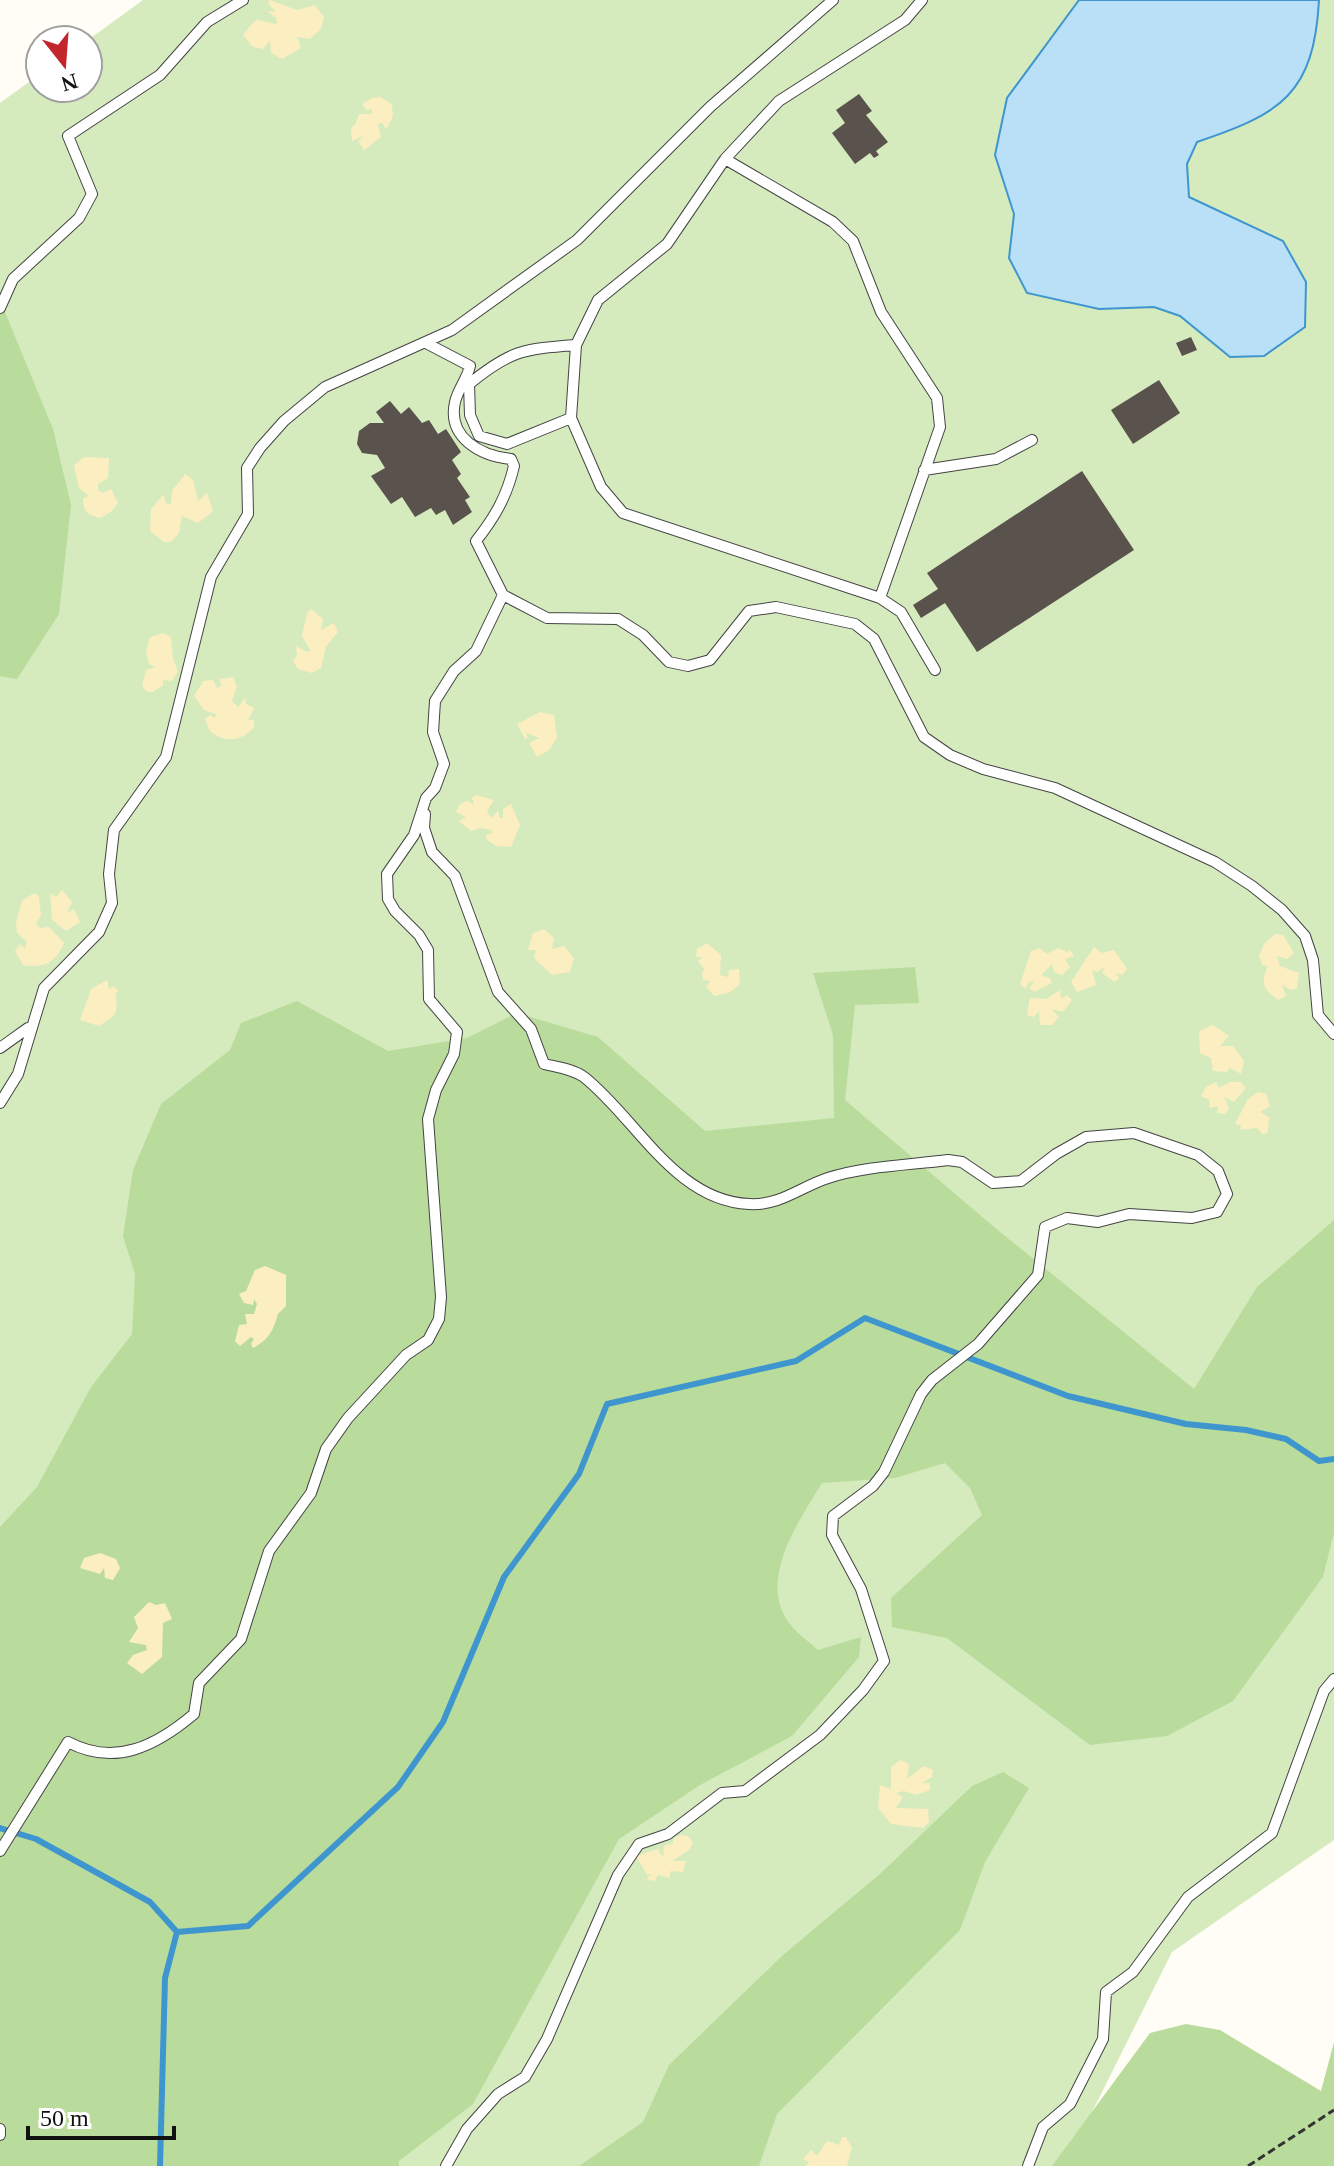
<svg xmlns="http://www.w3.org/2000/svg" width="1334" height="2166" font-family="'Times New Roman',serif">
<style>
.green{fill:#d5ebbd}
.forest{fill:#b9dc9c}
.sand{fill:#fbeec1}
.water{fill:#b9e0f7;stroke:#3f96cf;stroke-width:2}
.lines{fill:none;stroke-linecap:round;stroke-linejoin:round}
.stream{stroke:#3f96cf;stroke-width:6}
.building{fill:#5a524d}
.service-casing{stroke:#444;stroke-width:12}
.path{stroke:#333;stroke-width:3;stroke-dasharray:8 4;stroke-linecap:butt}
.service{stroke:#fff;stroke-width:10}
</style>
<rect width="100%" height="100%" fill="#fffdf5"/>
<path class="green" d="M143,0h1191v1840l-162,112 -107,214h-1065v-2063l40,-29v14h48v-48z"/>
<path class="forest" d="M0,300l53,129 18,76 -12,109 -42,65 -17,-3z
M915,967l4,36 -64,2 -10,95 149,127 200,162 63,-102 77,-67v313l-11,44 -90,124 -66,35 -77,9 -143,-107 -55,-11 -1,-29 91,-83 -12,-27 -25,-25 -50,15 -73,5c-22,37 -63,93 -35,137 7,11 21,21 31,30l43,-13 -2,20 -67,79 -92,49 -81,54 -146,265 -74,57v5h-399v-639l37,-40 54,-100 41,-53 3,-60 -12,-38 10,-66 28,-66 69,-54 11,-27 56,-22 91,50 79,-13 50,-25 81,24 107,94 129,-13 -1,-83 -20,-62z
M1003,1772l26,16 -44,74 -25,68 -183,184 -18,52h-180l64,-44 26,-57 114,-110 98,-82 91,-87z
M1186,2024l34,6 101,61 13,-49v124h-282l98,-133z"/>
<path class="sand" d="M270,0l27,10 18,-5 9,12 -3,12 -11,10 -13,-2 4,11 -19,11 -11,-6 -1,-12 -7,8 -10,-2 -10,-12c17,-21 9,-15 34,-11l-1,-6 -9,-7 9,1 -8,-9z
M381,97l11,8 1,11 -5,11 -3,1 -3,-6 -4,3 3,12 -17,13 -6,-9 7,-6 -13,6 -1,-14 4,-2 4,-11h13v-5l-6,1 -4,-6 10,-6z
M84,457l25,1 -1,20 -10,6v6l5,3 8,-4 7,14 -7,9 -11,6c-13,-3 -17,-6 -17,-20l6,-2 -10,-8 -5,-23z
M185,474l8,6 5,21 9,-8 6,18 -15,12 -16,-7 -3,17 -8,9h-7l-14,-11 1,-22 12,-14 4,10 4,-2 1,-12z
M311,609l12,10 -2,11 13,-7 4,9 -12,15 -5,21 -9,5 -14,-4 -5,-8 4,-5 -1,-10 11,6 3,-2 -8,-14 5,-23z
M163,633l8,4 2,21 5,14 -6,9 -9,-1v5l-10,7h-6l-5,-6 4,-16 9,-3 -6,-3 -3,-13 4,-14z
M233,677l4,10 -5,14 6,6 7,-9 1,6 8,4 -6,12h6v7c-12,15 -30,16 -44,4l-5,-12 5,-4 5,3 1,-4 -12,-4 -10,-14 9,-15 10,-1 4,8 4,-2 -1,-7z
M540,712l14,3 3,23 -8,12 -12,7 -8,-14 10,-5 -14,-6 3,5 -3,2 -8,-15z
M476,795l18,5 -7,11 4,7 7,-7 2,7h3v-9l8,-5 9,21 -9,22 -15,-1 -9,-6 -1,-6h5l1,-4 -12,-2 -9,3 -12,-10 7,-4 -10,-5 4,-8 7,-3 6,3v5l1,-7 -3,-4z
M62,890l10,12 -5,11 7,-4 6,13 -14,9 -14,-11 -2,-27 6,4z
M34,893l5,3 2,20 -5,7 4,5 9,-1 15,16c-7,19 -21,26 -41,22l-8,-14 5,-7 5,4 2,-6 -10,-9 -1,-11 6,-21z
M544,929l10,9 -2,11 12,-3 10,12 -4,14 -18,3 -18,-17 2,-8h-8l5,-17z
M1275,934l8,1 11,18 -7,6 -10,-3 3,10 19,7 -2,15 -6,2 -9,-5 4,11 -8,4c-15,-11 -18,-18 -10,-34l-6,-1 -3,-9 5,-12z
M707,943l14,12 -1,20 8,2 1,-7 10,-1 1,15 -10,8 -15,4 -9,-9 4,-6 -7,-1 -1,-8 3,-2 -7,-9 4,-3 -6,-2 1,-7z
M1094,947l8,6 12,-3 13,19 -5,6 -6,-2 3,5 -4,4 -13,-9 3,-6 -8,5 -5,-2 4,15 -19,7 -6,-10z
M1040,948l7,6 11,-6 10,4 2,-3 4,7 -9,3 5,8 -8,8 -8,-3 -2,-8 -11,11 9,3 2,5 -18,9 -5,-4 6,-7 -6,1 -4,7 -5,-5 11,-33z
M107,980l2,9 5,-3c8,10 2,0 2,11 1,18 2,17 -17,29l-19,-6 11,-31z
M1060,990l1,9 6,-4 5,5 -9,12 -12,-3 8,8 -7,8h-12l-1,-14 -5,6 -7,-2 3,-17 16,1z
M1213,1025l16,11 -9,10h13l11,15 -3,13 -11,-6 -3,4 -14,-1 -2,-13 -11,-5 -1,-22z
M1216,1082l3,6 11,-6h11l5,6 -12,14 -10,-5 5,11 -4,6 -8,-1 1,-7 -8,2 -1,-8 -8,-4 5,-9z
M1258,1092l8,2 4,12 -10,6 9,5 -1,15 -5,3 -6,-7 -17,2 1,-5 -6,-1 13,-25z
M265,1266l21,9v31l-8,8c-4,15 -9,26 -25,34l-2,-4 3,-5 -3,-2 -11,9 -5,-5 4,-16 8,-1 -2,-10h9l3,-10 -3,-5 -1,6 -9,-2 -5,-9 7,-3 9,-21z
M100,1553l16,6 4,9 -7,12 -8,-2 -1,-10 -4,6 -20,-6 4,-10z
M149,1602l7,3 9,-2 7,16 -9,4 -1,34 -20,17 -15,-11 6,-8 14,-5 -1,-5 -17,-3 9,-14 -4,-11z
M900,1760l9,4 -2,15 17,-13 9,4 -1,7 -10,6h8v7l-14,5 -12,-4 -8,2 7,4 -7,11 32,1 1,13 -6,6 -32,-4 -13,-16 2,-23 11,4v-22z
M681,1835l7,1 5,7 -4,7 -17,11h14l-3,11 -12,-1 -2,7 -11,-3 -3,6 -6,-1 -2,-2 5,-4 -5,1 -11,-19 22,-7 5,9 1,-12 9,-3 1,-5z
M842,2137h4l6,11 -5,18h-41l3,-4 -6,-3 8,-9 6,6 10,-15 12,4z"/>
<path class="water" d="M1079,0h240c-5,94 -38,114 -122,142l-10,22 2,33 94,44 23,41 -1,45 -41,29 -34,1 -50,-41 -26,-9 -55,2 -72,-16 -18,-35 5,-44 -19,-59 12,-57z"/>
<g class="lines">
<path class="stream" d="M0,1828l36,11 114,63 27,30
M177,1932l71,-6 150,-139 45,-65 61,-145 75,-103 28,-70 189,-43 69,-43 203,78 118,28 60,6 40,9 33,22 15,-2
M160,2166l5,-188 12,-46"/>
</g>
<path class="building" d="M859,94l13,17 -6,4 22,27 -12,9 3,4 -5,3 -4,-5 -15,11 -23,-31 13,-10 -9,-13z
M1191,337l6,13 -15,6 -6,-13z
M1159,380l21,33 -47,31 -22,-34z
M390,401l11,13 8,-7 13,16 7,-3 9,14 8,-5 15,23 -9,8 9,14 -4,4 13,19 -5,3 7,12 -19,13 -8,-15 -9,5 -5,-7 -16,9 -13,-20 -11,7 -20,-28 14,-8 -8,-13 -15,-2 -5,-9 2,-13 11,-8h14l-8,-11z
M1082,471l52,79 -157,102 -32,-49 -24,15 -8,-13 25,-16 -11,-16z"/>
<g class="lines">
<defs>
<path id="service" d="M725,159l54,-58 126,-81 17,-20
M0,308l13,-29 66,-61 13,-24 -24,-58 92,-61 47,-53 36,-22
M426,343l44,23c-3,13 -12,23 -15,36 -8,36 26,54 56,57l3,7c-7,30 -19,51 -38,75l27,54
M571,418l-64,26 -28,-8 -9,-21 -1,-31c42,-34 54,-35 107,-39
M924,470l72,-11 36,-19
M880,598l60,-171 -3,-29 -56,-86 -28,-71 -20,-19 -108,-63 -58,85 -69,56 -22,45 -5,73 30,69 22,26 257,85 21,14 34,58
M425,814l-1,14 8,24 23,24 43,116 33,37 13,35c13,3 29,5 40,13 52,41 91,124 165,127 31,2 51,-17 79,-26 37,-12 82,-13 120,-18l14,2 31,21 28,-2 35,-27 30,-17 48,-4 64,22 20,16 9,23 -10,18 -25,6 -63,-4 -31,8 -31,-4 -22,9 -7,48 -60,69 -46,36 -11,14 -37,78 -11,14 -40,30 -1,19 29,54 23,72 -21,29 -43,45 -75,56 -23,2 -54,41 -29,10 -21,31 -71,164 -22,38 -27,17 -31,35 -21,37
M0,1048l28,-20
M0,1103l18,-29 26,-86 55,-56 13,-29 -3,-29 5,-44 52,-73 45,-180 37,-63 -1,-46 13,-20 24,-27 41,-34 127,-57 125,-90 133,-133 123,-107
M0,1851l68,-109c47,25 88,4 126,-28l5,-31 42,-44 28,-88 42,-58 15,-44 22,-31 58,-63 22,-15 11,-21 2,-22 -13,-178 8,-29 18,-36 3,-22 -28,-33 -1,-49 -9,-15 -24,-24 -7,-12 -1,-25 27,-39 12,-37 9,-10 9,-24 -11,-32 2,-31 19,-30 22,-20 27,-56 44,23 71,1 25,16 26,27 19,4 22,-6 39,-49 27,-4 79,17 19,15 50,98 26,18 33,14 72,19 160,74 37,24 30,24 23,26 8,24 5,55 16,19
M0,2129v6
M1028,2166l15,-39 27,-23 33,-65 3,-47 27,-20 55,-75 84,-64 52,-142 10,-12"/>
</defs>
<use href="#service" class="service-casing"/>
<path class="path" d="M1248,2166l86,-56"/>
<use href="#service" class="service"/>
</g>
<g transform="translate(64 64) rotate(163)"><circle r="38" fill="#ffffff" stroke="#a0a0a0" stroke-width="2"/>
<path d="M0-6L14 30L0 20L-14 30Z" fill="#c4262e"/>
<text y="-12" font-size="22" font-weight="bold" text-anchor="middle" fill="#111111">N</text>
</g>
<path d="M28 2126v12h146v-12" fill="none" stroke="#111111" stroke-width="4"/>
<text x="40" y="2126" font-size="24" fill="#111111" stroke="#ffffff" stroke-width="6" paint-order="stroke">50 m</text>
</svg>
